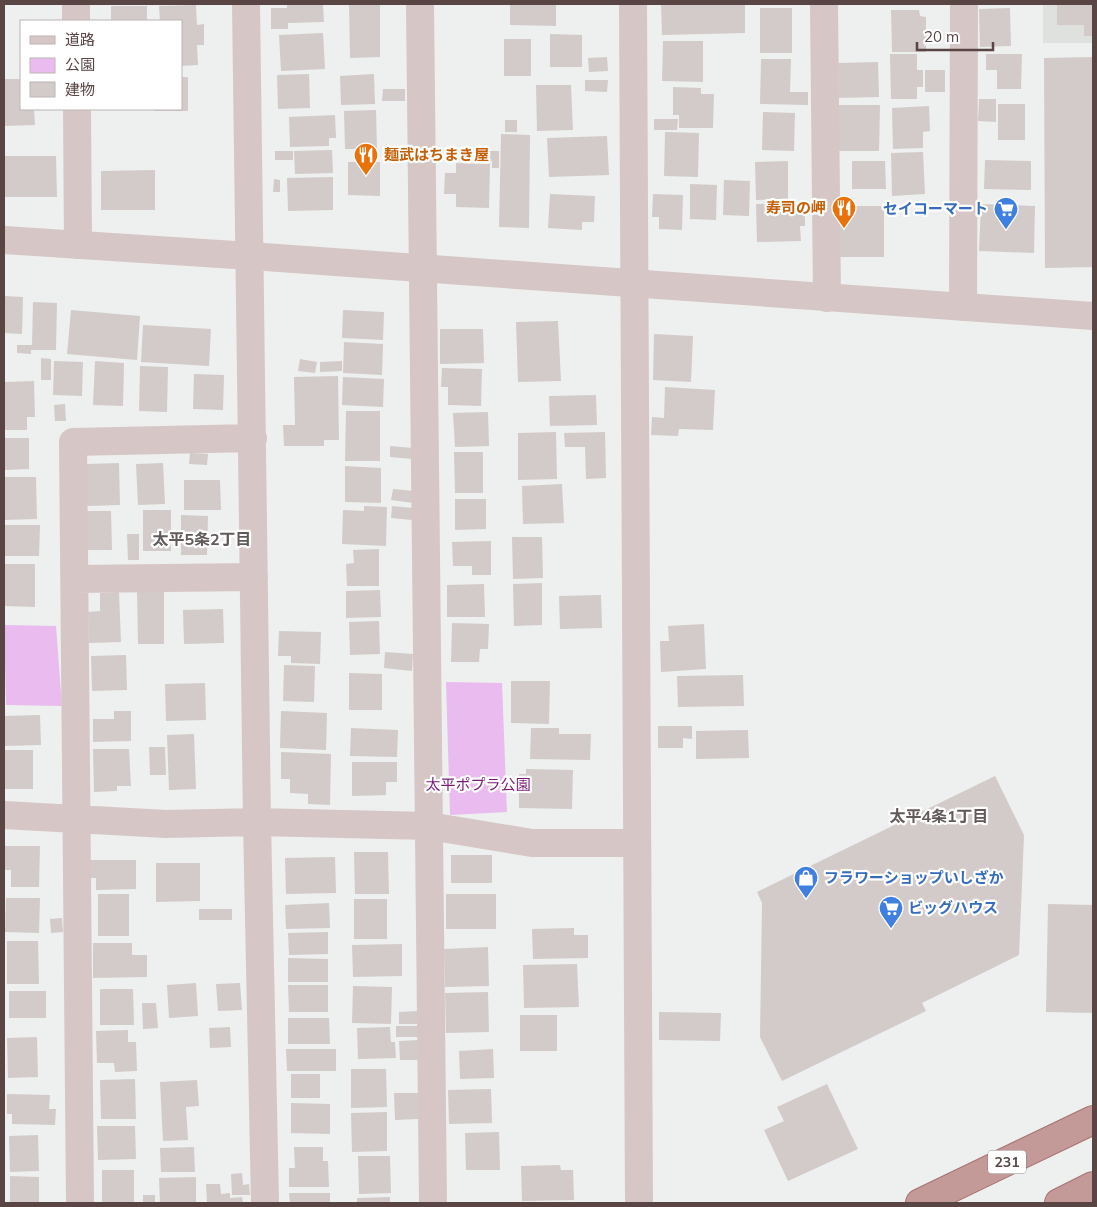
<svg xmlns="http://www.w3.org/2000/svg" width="1097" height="1207" font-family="Mulish,'Noto Sans JP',sans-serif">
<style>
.education{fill:#dfe1df}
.green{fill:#e9bbee}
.building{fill:#d2cbca}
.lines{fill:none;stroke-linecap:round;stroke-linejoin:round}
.trunk-casing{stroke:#a77370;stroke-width:30}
.minor{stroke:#d7c6c6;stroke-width:28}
.tertiary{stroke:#d7c6c6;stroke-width:28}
.trunk{stroke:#c49a98;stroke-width:28}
.labels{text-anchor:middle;stroke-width:4.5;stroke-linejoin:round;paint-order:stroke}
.shield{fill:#fff;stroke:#8c7d7d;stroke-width:1}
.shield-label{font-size:14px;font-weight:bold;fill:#5a4545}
.food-label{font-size:15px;font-weight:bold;fill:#c56008;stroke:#fff;text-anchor:start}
.shop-label{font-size:15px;font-weight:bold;fill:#366cbe;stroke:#fff;text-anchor:start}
.park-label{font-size:15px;fill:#7a1877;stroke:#fff}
.neighbourhood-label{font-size:16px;font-weight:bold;fill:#625a5a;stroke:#fff}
</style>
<rect width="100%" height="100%" fill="#edf0ee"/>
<path class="education" d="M1043,4h50v39h-50z"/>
<path class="green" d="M4,625l52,1 6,80 -56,-1z
M446,682l56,1 5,129 -57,3z"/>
<path class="building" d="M287,4h36l1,18 -36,1v6h-17v-21h16z
M349,4h31v53l-30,1z
M510,4h46v22l-46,-1z
M661,4h84v29l-83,2z
M1057,4h36v32h-9v-11h-27z
M196,5l1,20 7,-1v21h-7l1,20 -17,1v-45h-21l-1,-15z
M111,6h36v15h-36z
M760,8h32v45h-32z
M1010,8l1,38 -31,1 -1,-38z
M891,10h28l1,6 6,1v35h-34z
M323,33l2,36 -44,2 -2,-36z
M550,34l32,1v32h-32z
M504,39h27v37h-27z
M663,41h40v41l-41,-1z
M890,54h27v16h6v17h-6v12h-26z
M986,54h36l-1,35h-24v-19h-11z
M607,57l1,14 -19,1 -1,-14z
M1093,57v210l-48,1 -1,-210z
M761,59h30l-1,33h18v13l-48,-1z
M878,62l1,35 -40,1 -1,-35z
M925,70h20v22h-20z
M309,74l1,34 -32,1 -1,-34z
M374,74l1,30 -34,1 -1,-29z
M181,77h7v34h-34v-2h27z
M4,79h17v30h13l1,16 -31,1z
M585,80h23l-1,12 -22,-1z
M536,85h35l2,45 -36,1z
M673,87l28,1v6h13l-1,34h-34v-13h-6z
M383,89h22v12h-23z
M979,99h17v23l-18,-1z
M998,104h27v36h-27z
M838,105h42l-1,46h-41z
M929,106l1,25 -7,1v16l-30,1 -1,-41z
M376,110l1,39h-32l-1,-38z
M763,112l32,1 -1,38 -32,-1z
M335,115l1,23h-7v8l-39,1 -1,-30z
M654,119h24l-1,11h-23z
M505,120h12v12h-12z
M665,132l34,1 -1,44 -34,-1z
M501,134l29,1 -1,93 -30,-1z
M607,136l2,39 -60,2 -2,-39z
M332,150l1,23 -38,1 -1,-23z
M275,151h18v9h-18z
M477,151h22v17h-7v-7h-15z
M923,152l2,42 -33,2 -1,-43z
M4,156h52l1,41h-53z
M985,160l46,1v29l-47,-1z
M788,161v38l-32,1 -1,-38z
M852,161h33l1,28h-34z
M348,162h32v34l-32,-1z
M456,163l34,1 -1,44 -33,-1v-13h-12l1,-21h11z
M155,170v40h-54v-39z
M333,177v33l-45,1 -1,-33z
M274,179l6,1v12h-7z
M724,180l26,1 -1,35 -26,-1z
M690,184l27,1 -1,35 -26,-1z
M550,194l45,2 -1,26h-12v8l-34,-2z
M653,194l30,1 -1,35 -23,-1v-12h-7z
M805,203v23h-5l1,15 -44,1 -1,-38z
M981,204l54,2 -1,47 -55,-2z
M835,206h49v51h-48z
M4,296l19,1 -1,37 -18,-1z
M33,302l24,1 -1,47h-25v4l-14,-1v-8h15z
M71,310l69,6 -3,44 -70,-6z
M343,310l41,2 -1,28 -41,-2z
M558,321l3,60 -43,1 -2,-60z
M143,325l68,4 -2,37 -68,-4z
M440,329h43l1,34 -44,1z
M654,334l39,2 -2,46 -38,-2z
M344,342l39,2 -1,31 -39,-2z
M41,358l10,1v21h-10z
M300,359l17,3 -2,11 -17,-2z
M54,361l29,1 -1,34 -29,-1z
M95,361l29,2 -1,43 -30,-1z
M342,361v10l-22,1v-10z
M140,366l28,1 -1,45 -28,-1z
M442,368l40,1 -1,37 -33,-1v-18h-7z
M194,374l30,1 -1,35 -30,-1z
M338,376l1,64h-15v6h-40l-1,-21h12l-1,-48z
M343,377l41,2 -1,28 -41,-2z
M34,381l1,36h-8v13h-23v-48z
M665,387l50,3 -2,40 -34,-1 -1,7 -27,-1 1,-18 12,1z
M596,395l1,30 -47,1 -1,-30z
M65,404l1,17h-11l-1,-16z
M346,411h34v50h-35z
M488,412l1,34 -34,1 -2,-34z
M556,432l1,47 -39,1v-47z
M605,432l1,46 -20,1 -1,-32h-20l-1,-14z
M4,438h25v31l-25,1z
M390,446l23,2 -1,11 -22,-2z
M454,452h29v41h-28z
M190,453l18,1 -1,11 -18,-1z
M119,463l1,42 -33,1 -1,-42z
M163,463l2,41 -27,1 -2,-41z
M345,466l36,2v35l-36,-1z
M4,477h32l1,42 -33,1z
M184,480h36l1,30h-37z
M562,484l2,39 -41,1 -1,-38z
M393,489l21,2 -1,12 -22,-3z
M455,499h31v30l-31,1z
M364,506l23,1 -1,39 -44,-2 1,-34 21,1z
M392,506l21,2 -1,12 -21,-2z
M143,510h28v41h-28z
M86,511h25l1,39h-26z
M181,515l27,1 -1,39h-26z
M4,525h36l-1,31h-35z
M127,534h12v26h-11z
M512,537h30l1,41 -30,1z
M491,541v34h-19v-9h-19l-1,-24z
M379,549v37h-32l-1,-22 8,-1 -1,-13z
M4,564h31v43l-31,-1z
M542,583v42l-28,1 -1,-42z
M484,584l1,33h-38v-32z
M137,589h27v55h-26z
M380,590l1,27 -35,1v-27z
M119,592l2,50 -32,1 -1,-31 12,-1v-18z
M601,595l1,33 -42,1 -1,-33z
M223,609l1,34 -40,1 -1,-34z
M379,621l1,33 -30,1 -1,-33z
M452,623l37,1 -1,25h-8l-1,13h-28z
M704,624l2,45 -45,3 -1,-31h9l-1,-15z
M279,631l42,1 -1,32 -29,-1v-7h-13z
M385,652l28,2 -1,17 -28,-3z
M126,655l1,35 -35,1 -1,-35z
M284,665l31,1 -1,36 -31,-1z
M349,673l33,1v36h-33z
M743,675l1,31 -66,1 -1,-31z
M511,681h39l-1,43 -38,-1z
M205,683l1,37 -40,1 -1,-37z
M114,711h17v30l-38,1v-23h21z
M281,711l46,2 -1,37 -46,-2z
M40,715l1,30 -37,1v-30z
M658,726h34v13l-9,-1v10h-25z
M351,728l47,2 -1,27 -47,-1z
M531,728h28v6h32l-1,26 -60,-1z
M748,730l1,28 -53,1v-28z
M194,734l2,55 -27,1 -2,-55z
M149,747h16l1,28h-16z
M93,749h36l2,37h-14v5l-23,1z
M4,750h29v39h-29z
M281,752l50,2 -1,51 -22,-1v-10l-18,-1v-14h-9z
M352,762h45v20h-11v13l-34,1z
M526,769l47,1 -1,39 -53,-1v-34h7z
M995,776l29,59 -5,120 -97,48 4,8 -144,70 -22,-44 2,-134 -5,-11z
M5,846h35l-1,41h-28v-17h-7z
M354,852h34l1,42h-34z
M451,855h41v28h-41z
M335,857l1,36 -50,1 -1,-36z
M90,860h46v29l-40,1v-12h-6z
M156,863h44v38l-44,1z
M98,894h31v42h-31z
M446,894h50v35h-50z
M6,898h34l-1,35 -34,-1z
M354,899h33v40h-33z
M329,903l1,25 -44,1 -1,-24z
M1048,904l45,1v108l-47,-1z
M199,909h33v11h-33z
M62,918l1,14 -12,1 -1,-14z
M574,928v7h14v23l-55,1 -1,-30z
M328,932v22l-39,1 -1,-22z
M7,941h31l1,43h-32z
M93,943h39v12h15v22l-54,1z
M402,944v32l-49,1 -1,-32z
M488,947l1,39 -44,1 -1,-38z
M288,958l40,1v23h-40z
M577,964l2,43 -55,1 -1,-43z
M196,983l2,33 -29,2 -2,-33z
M240,983l2,27 -24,1 -2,-27z
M288,985h40v27h-39z
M353,986l39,1 -1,37 -39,-1z
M100,989h33l1,36h-34z
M9,991h37v27h-37z
M488,992l1,40 -43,1 -1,-40z
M142,1003h14l2,25 -15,1z
M418,1011l1,13h-20v-12z
M659,1012l62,1 -1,28 -61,-1z
M520,1015h37v36h-37z
M288,1018h41l1,26h-42z
M396,1026h25v11h-25z
M230,1027l1,20 -21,1 -1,-20z
M390,1027l1,15h4l1,16 -38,1 -1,-31z
M128,1030v12h8l1,29 -22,1 -1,-9h-17l-1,-32z
M37,1037l1,40 -30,1 -1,-40z
M419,1040l1,20h-20l-1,-19z
M286,1049h50v22h-49z
M493,1049l1,29 -34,1 -1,-28z
M351,1069h35l1,38 -36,1z
M291,1074h29v24h-29z
M135,1079l1,40h-35l-1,-39z
M197,1080l2,26 -13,1 2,33 -25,1 -3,-59z
M827,1084l31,65 -70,32 -24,-51 20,-9 -7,-14z
M491,1089l1,34 -43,1 -1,-34z
M394,1093h24v26l-23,1z
M7,1094l43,1 -1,14h7l-1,16 -43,-1v-10h-5z
M291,1103l39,1v30l-39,-1z
M387,1112v39l-35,1 -1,-39z
M97,1126h38l1,33 -38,1z
M499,1132l1,38h-34l-1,-37z
M38,1135l1,36 -29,1 -1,-36z
M194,1147l1,25h-34l-1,-24z
M294,1147h29v14h5l1,26h-40v-19h6z
M358,1156h32l1,37 -32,1z
M560,1165l1,5h12l1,30 -52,1 -1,-35z
M102,1170h32v33h-32z
M242,1173l1,12 6,-1 1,11h-18l-1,-21z
M10,1176l29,1v26h-29z
M196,1177v26h-36l-1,-25z
M206,1184h14l1,10 9,-1v5l12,-1 1,6h-36z
M289,1193h41v10h-40z
M143,1195h12v8h-12z
M390,1197v6h-33v-5z"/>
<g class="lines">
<defs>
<path id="trunk" d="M920,1203l173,-83
M1059,1203l34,-17"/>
</defs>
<use href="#trunk" class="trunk-casing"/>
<path class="minor" d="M76,4v17
M246,4l11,818 8,381
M420,4l13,1199
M633,4l6,1199
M824,4l3,294
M77,109l1,136
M963,307l1,-303
M75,579l179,-2
M4,815l162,9 91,-2 172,4 103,17h105
M80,1203l-7,-761 180,-4"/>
<path class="tertiary" d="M4,240l246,16 843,60"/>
<use href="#trunk" class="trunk"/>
</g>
<defs>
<symbol id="restaurant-pin" viewBox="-11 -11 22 30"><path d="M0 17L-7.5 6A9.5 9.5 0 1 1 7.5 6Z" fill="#e8710a" stroke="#fff"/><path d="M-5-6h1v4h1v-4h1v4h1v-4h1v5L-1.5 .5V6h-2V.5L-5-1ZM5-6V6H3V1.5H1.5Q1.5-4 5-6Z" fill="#fff"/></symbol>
<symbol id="supermarket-pin" viewBox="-11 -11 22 30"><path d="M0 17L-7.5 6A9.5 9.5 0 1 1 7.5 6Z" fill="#3f7fe0" stroke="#fff"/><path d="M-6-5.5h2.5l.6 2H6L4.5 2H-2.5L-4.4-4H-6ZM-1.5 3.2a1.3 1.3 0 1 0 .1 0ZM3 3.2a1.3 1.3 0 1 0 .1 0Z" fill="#fff"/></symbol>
<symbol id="shop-pin" viewBox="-11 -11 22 30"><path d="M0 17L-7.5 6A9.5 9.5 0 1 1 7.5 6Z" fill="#3f7fe0" stroke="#fff"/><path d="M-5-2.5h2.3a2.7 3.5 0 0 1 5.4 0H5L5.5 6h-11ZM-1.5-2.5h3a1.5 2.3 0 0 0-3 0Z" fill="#fff"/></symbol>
</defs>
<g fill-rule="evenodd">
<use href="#restaurant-pin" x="352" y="141" width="28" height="38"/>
<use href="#restaurant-pin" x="830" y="194" width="28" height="38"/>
<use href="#supermarket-pin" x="992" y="195" width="28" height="38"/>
<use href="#shop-pin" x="792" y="864" width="28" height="38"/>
<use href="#supermarket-pin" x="877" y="894" width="28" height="38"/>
</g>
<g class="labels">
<rect class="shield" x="988" y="1150.5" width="38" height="23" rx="4"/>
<g class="shield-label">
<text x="1007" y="1167">231</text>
</g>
<g class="food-label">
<text x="384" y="160">麺武はちまき屋</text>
<text x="826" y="213" text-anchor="end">寿司の岬</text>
</g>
<g class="shop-label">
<text x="988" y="214" text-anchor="end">セイコーマート</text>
<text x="824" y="883">フラワーショップいしざか</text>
<text x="908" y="913">ビッグハウス</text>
</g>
<g class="park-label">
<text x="478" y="790">太平ポプラ公園</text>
</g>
<g class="neighbourhood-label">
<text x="202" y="545">太平5条2丁目</text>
<text x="939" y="822">太平4条1丁目</text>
</g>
</g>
<rect width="1097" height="1207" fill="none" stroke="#5a4545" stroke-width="10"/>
<rect x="20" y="20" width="162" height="90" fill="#ffffff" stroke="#bdb5b5"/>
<rect x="30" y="36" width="25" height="8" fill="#d7c6c6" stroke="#bdb5b5"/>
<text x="65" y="45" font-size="15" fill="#5a4545">道路</text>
<rect x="30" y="58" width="25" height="15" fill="#e9bbee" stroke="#bdb5b5"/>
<text x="65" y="70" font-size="15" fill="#5a4545">公園</text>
<rect x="30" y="82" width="25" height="15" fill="#d2cbca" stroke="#bdb5b5"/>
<text x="65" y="95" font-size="15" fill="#5a4545">建物</text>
<path d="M917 42v8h76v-8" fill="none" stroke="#5a4545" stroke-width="2.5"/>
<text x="924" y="42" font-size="15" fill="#5a4545" stroke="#ffffff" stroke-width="4" paint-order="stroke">20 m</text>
</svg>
